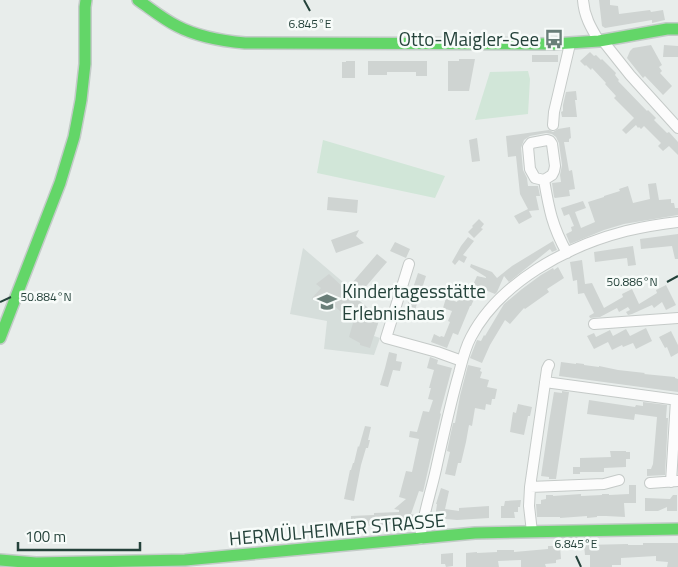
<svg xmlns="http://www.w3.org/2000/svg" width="678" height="567" font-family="'Titillium Web',sans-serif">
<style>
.built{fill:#d6dedb}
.green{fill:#d1e6d8}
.building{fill:#cfd4d2}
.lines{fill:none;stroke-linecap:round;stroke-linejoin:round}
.street-casing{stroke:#c5cac8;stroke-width:12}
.fast-casing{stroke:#c3cbc8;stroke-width:14}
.street{stroke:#fcfcfc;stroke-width:10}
.fast{stroke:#63d668;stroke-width:11}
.ticks{fill:none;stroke:#24423a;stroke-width:2}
.labels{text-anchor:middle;stroke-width:5;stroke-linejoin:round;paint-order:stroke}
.poi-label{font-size:19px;fill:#24423a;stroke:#f7fbf9;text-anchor:end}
.street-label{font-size:19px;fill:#24423a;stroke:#f7fbf9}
.ticks-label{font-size:12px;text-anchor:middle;fill:#24423a;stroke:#f7fbf9;stroke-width:5;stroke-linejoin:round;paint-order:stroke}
</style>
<rect width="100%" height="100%" fill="#e8edeb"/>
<path class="built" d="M303,248l54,46 -2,3 13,11 -2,4 15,2 -7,22 6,2 -6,17 -50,-6 3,-28 -37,-7z"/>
<path class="green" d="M528,71l2,8 -2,35 -53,6 15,-48z
M323,140l122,36 -10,22 -118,-25z"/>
<path class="building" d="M599,0h11v5l8,1 1,8 31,-4 1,2 12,-2 2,10 -13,3v-3l-47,8 -3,-2z
M651,45l11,20 -3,2 3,4 -2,2 12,13 -9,9 -18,-19 -2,2 -16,-20 3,-7 3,-3z
M664,45l14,1v11h-15z
M590,52l4,4 2,-1 5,5 1,-1 14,14 -1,2 4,5 -1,1 29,30 1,-1 8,8 -2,2 13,13 2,-1 9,10v13l-9,-9 -6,5 -5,-5 3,-3 -17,-17 -3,3 -2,-2 -1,1 -2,-3 -10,9 -4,-4 12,-12 -20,-20 2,-2 -11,-12 1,-1 -14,-15 -1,2 -5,-5 -1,1 -5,-5z
M532,55h26v7h-26z
M459,59h16l-6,32h-21v-30h11z
M346,61h9v17h-13v-16h4z
M368,61h59v15h-11v-4h-29v3h-19z
M576,91l1,9h-2l2,17h-15l-1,-5 2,-1v-6l3,-13z
M570,127l1,11 -2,1v3h-5l5,29 3,-1 3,19 -6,1 1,6 -15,2 -1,-1 -2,-14 9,-1 -1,-7 2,-10 -3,-22 -3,-6 -4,-3 -6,-1 -16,3 -6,4 -3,8 2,22 4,8 1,8h10l2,10h-4l3,14 -10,1 -9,-17 -4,-38 -8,1 -2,-21 43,-6 4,2 5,-3z
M477,138l3,23 -8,1 -3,-22z
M656,183l3,17 12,-1v4h3l1,5h3v7l-54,9 -20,6 -34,14 -4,-10 6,-3 -1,-4 3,-1 -5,-12 -5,2 -3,-8 22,-7 3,7 -11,4 6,16 14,-6 -7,-20 16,-5v-1l16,-5 -1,-2 9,-3 5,17 17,-4 -2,-15z
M328,197l30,3 -1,13 -30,-3z
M528,209l4,8 -13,7 -5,-8z
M479,219l5,5 -3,4 2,1 -9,9 -6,-6 5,-5 -1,-1z
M359,230l-3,6 8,7 -28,10 -5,-13z
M678,234v25h-3l-3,-13 -31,3 -1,-10z
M468,237l6,4 -11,14 4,2 -3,6 -5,-3 -4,5 -3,-3 9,-16z
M553,241l4,9 -5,2 -2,-3 -41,33 -5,-6 -7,16 -2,2 -22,-9 4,-9 9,2v-1l-16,-10 1,-3 21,8 5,6 15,-12z
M395,242l15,7 -4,9 -16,-7z
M633,246l3,19 -8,1 -1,-8 -32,4 -1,-10z
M377,254l10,8 -31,36 12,10 -3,5 16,1 -11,34 -10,-3v-2l-11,-6 4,-14 -25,-23 -8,4 -8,-6 9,-10 -5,-4 13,-10 17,16z
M582,260l3,24 7,-1 12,25 19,-11 -1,-3 10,-5 7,15 18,-11 -1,-3 10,-5 10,20 -10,5 -4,-8 -8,6 -2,-3 -20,9 -4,1 -2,-3 4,-2 -2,-3 -9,5 -2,-4 -17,9 -10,1 -1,-2 5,-3 -10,-20 -6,1 -1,-14 -4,1 -3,-19z
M558,267l6,11 -17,11 2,3 -24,17 -1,-1 -14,16 -5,-4 -15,25 -8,18 -12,-5 7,-18 4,1 3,-6 1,1 19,-32 18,-15 19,-14 12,-7 1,2z
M418,273l8,3 -11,34 -2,-1 -1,5 -7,-2z
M471,284l8,4 -8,18h-1l-12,29 -5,-2 -6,15 -16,-6 3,-8 6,3 1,-1 3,1 6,-15 -2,-1 4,-10 -9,-3 3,-10 11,4 6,-16 6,2z
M646,328l6,13 -16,8 -3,-6 -10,4 -1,-2 -10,5 -4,-8 -14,7 -7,-13 7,-3 2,4 14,-7 3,6 13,-7 4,7z
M671,331l7,14v8l-7,4 -4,-10 -2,1 -6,-11z
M389,352l8,2 -1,7 6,1 -2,9 -7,-1 -5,17 -8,-2 5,-17z
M430,357l8,3 -1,4 15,4 -12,45 1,1 -18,78 -4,-1 -8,23 4,1 -2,6 -3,3 -1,-1 -4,5h-6v-4l-40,2v-3l-8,-1v-6l23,-1v-2l25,-1v-2l-5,-1 12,-10 -7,-2 7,-26 6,1 7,-33 -10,-2 1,-6 7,1 6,-21 6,1 4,-12 -5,-1 3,-11h-2l5,-18 -7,-2z
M561,362l15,2v-1l8,1v1l15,2v-1l19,4 27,3 -1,1 31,3v1l3,1v13l-119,-16z
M468,365l13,3 -1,3 2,1 -2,6 9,2 -2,7 10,2 -2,10h-3l-1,6 -5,-1 -1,6 -10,-2 -3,18 -3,-1 -3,17 -5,21h-3l-3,13 -10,-2 5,-22 -3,-1 6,-28h2l5,-27z
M562,391l7,1 -10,67 -3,20h-7v-2l-8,-1 8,-54 5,-30 8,1z
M589,400l46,7 1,-2 7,1v-4l24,3 -1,13h2l-3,57 -18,1v-7h4l2,-5 4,-47 -22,-3 -1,6 -47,-6z
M518,404l14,3 -2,9h-2l-4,19 -14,-3 3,-20 3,1z
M365,426l6,1 -3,13h2l-2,8h-2l-5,17 -7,36 -10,-2 6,-29h1l2,-7h1l4,-17 1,1z
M610,451h16v1h4v7h-4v8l-22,1v4h-24v2h-7v-7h7v-9l31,-1z
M629,485h7v18h-12l1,14 -19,-1h-9v1l-10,1v-2l-27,2v-1h-23l-1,-13h5v-4l5,-1v-4h7v1l28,-2v2l21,-1v-1h7v1l20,-1z
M441,488l8,3 -4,18 14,2v-3l30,-2v12l-32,2 -22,-2 2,-14h-1z
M673,495h4v16h-10v-4l-9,4h-13v-13l25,1z
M521,500l-1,7h-2v5h-4l1,6h-14v-12h3l1,-5z
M643,543h35v24h-11l1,-5 -12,-1v-5l-35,2v7h-9v2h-22v-12h-5l-1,-10 44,-1v1h15z
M548,546h12l1,13 -5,1v3l-11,1 1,3h-25v-7l-23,1 1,6h-33v-14l11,-1v1l20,-1v-2h17v2l34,-3z
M453,553v13l-7,1 -1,-3h-4v-10z"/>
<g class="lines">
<defs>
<path id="street" d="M583,0c1,16 8,28 16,41
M603,41l27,34 48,53
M553,125l1,-13 16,-68
M547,140l3,1 2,3 3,22 -1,5 -2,4 -8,5 -9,-2 -5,-9 -2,-22 3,-4z
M544,180c5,29 8,46 23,73
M409,264l-23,74 51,14 25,9
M594,324l84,-6
M545,382l133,18
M671,482l5,-82
M650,483l28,-2
M530,487l74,-3 15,-4
M532,532l-3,-26 1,-19 17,-118 2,-4
M420,539c3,-24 11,-47 16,-70 7,-32 14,-64 23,-96 3,-12 6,-25 12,-36 29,-55 96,-91 155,-106 17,-4 35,-7 52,-9"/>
<path id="fast" d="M138,0c13,9 25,19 39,26 21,11 45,15 68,17l309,1 45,-3 68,-12h11
M0,338l60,-155 14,-46 7,-37 4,-36v-57l1,-7
M0,560l36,3 149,-3 290,-27 203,-4"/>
</defs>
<use href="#street" class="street-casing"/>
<use href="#fast" class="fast-casing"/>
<use href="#street" class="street"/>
<use href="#fast" class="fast"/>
</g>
<path class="ticks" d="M304,0l6,11M667,282l11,-6M0,302l11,-5M576,556l5,11"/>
<defs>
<symbol id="bus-bare" viewBox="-9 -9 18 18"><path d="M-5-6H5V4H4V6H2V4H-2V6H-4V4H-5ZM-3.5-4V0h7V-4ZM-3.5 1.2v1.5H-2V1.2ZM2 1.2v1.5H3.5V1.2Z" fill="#697e78" stroke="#f7fbf9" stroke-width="2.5" paint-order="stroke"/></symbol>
<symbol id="school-bare" viewBox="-9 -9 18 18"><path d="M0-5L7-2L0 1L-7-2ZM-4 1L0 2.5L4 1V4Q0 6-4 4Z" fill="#697e78" stroke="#f7fbf9" stroke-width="2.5" paint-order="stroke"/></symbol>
</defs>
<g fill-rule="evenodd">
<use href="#bus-bare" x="540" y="25" width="28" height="28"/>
<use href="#school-bare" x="313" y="288" width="28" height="28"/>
</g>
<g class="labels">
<g class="poi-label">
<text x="539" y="46">Otto-Maigler-See</text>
<text x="342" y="298" text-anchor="start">Kindertagesstätte<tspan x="342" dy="22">Erlebnishaus</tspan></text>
</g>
<g class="street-label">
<text transform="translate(337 529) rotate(-5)" y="7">HERMÜLHEIMER STRASSE</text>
</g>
</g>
<g class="ticks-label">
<text x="310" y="28">6.845°E</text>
<text x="632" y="286">50.886°N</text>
<text x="46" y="301">50.884°N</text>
<text x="576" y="548">6.845°E</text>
</g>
<path d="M18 542v8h122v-8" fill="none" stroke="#24423a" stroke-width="2.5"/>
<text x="25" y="542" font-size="15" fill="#24423a" stroke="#f7fbf9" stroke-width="4" paint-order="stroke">100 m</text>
</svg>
